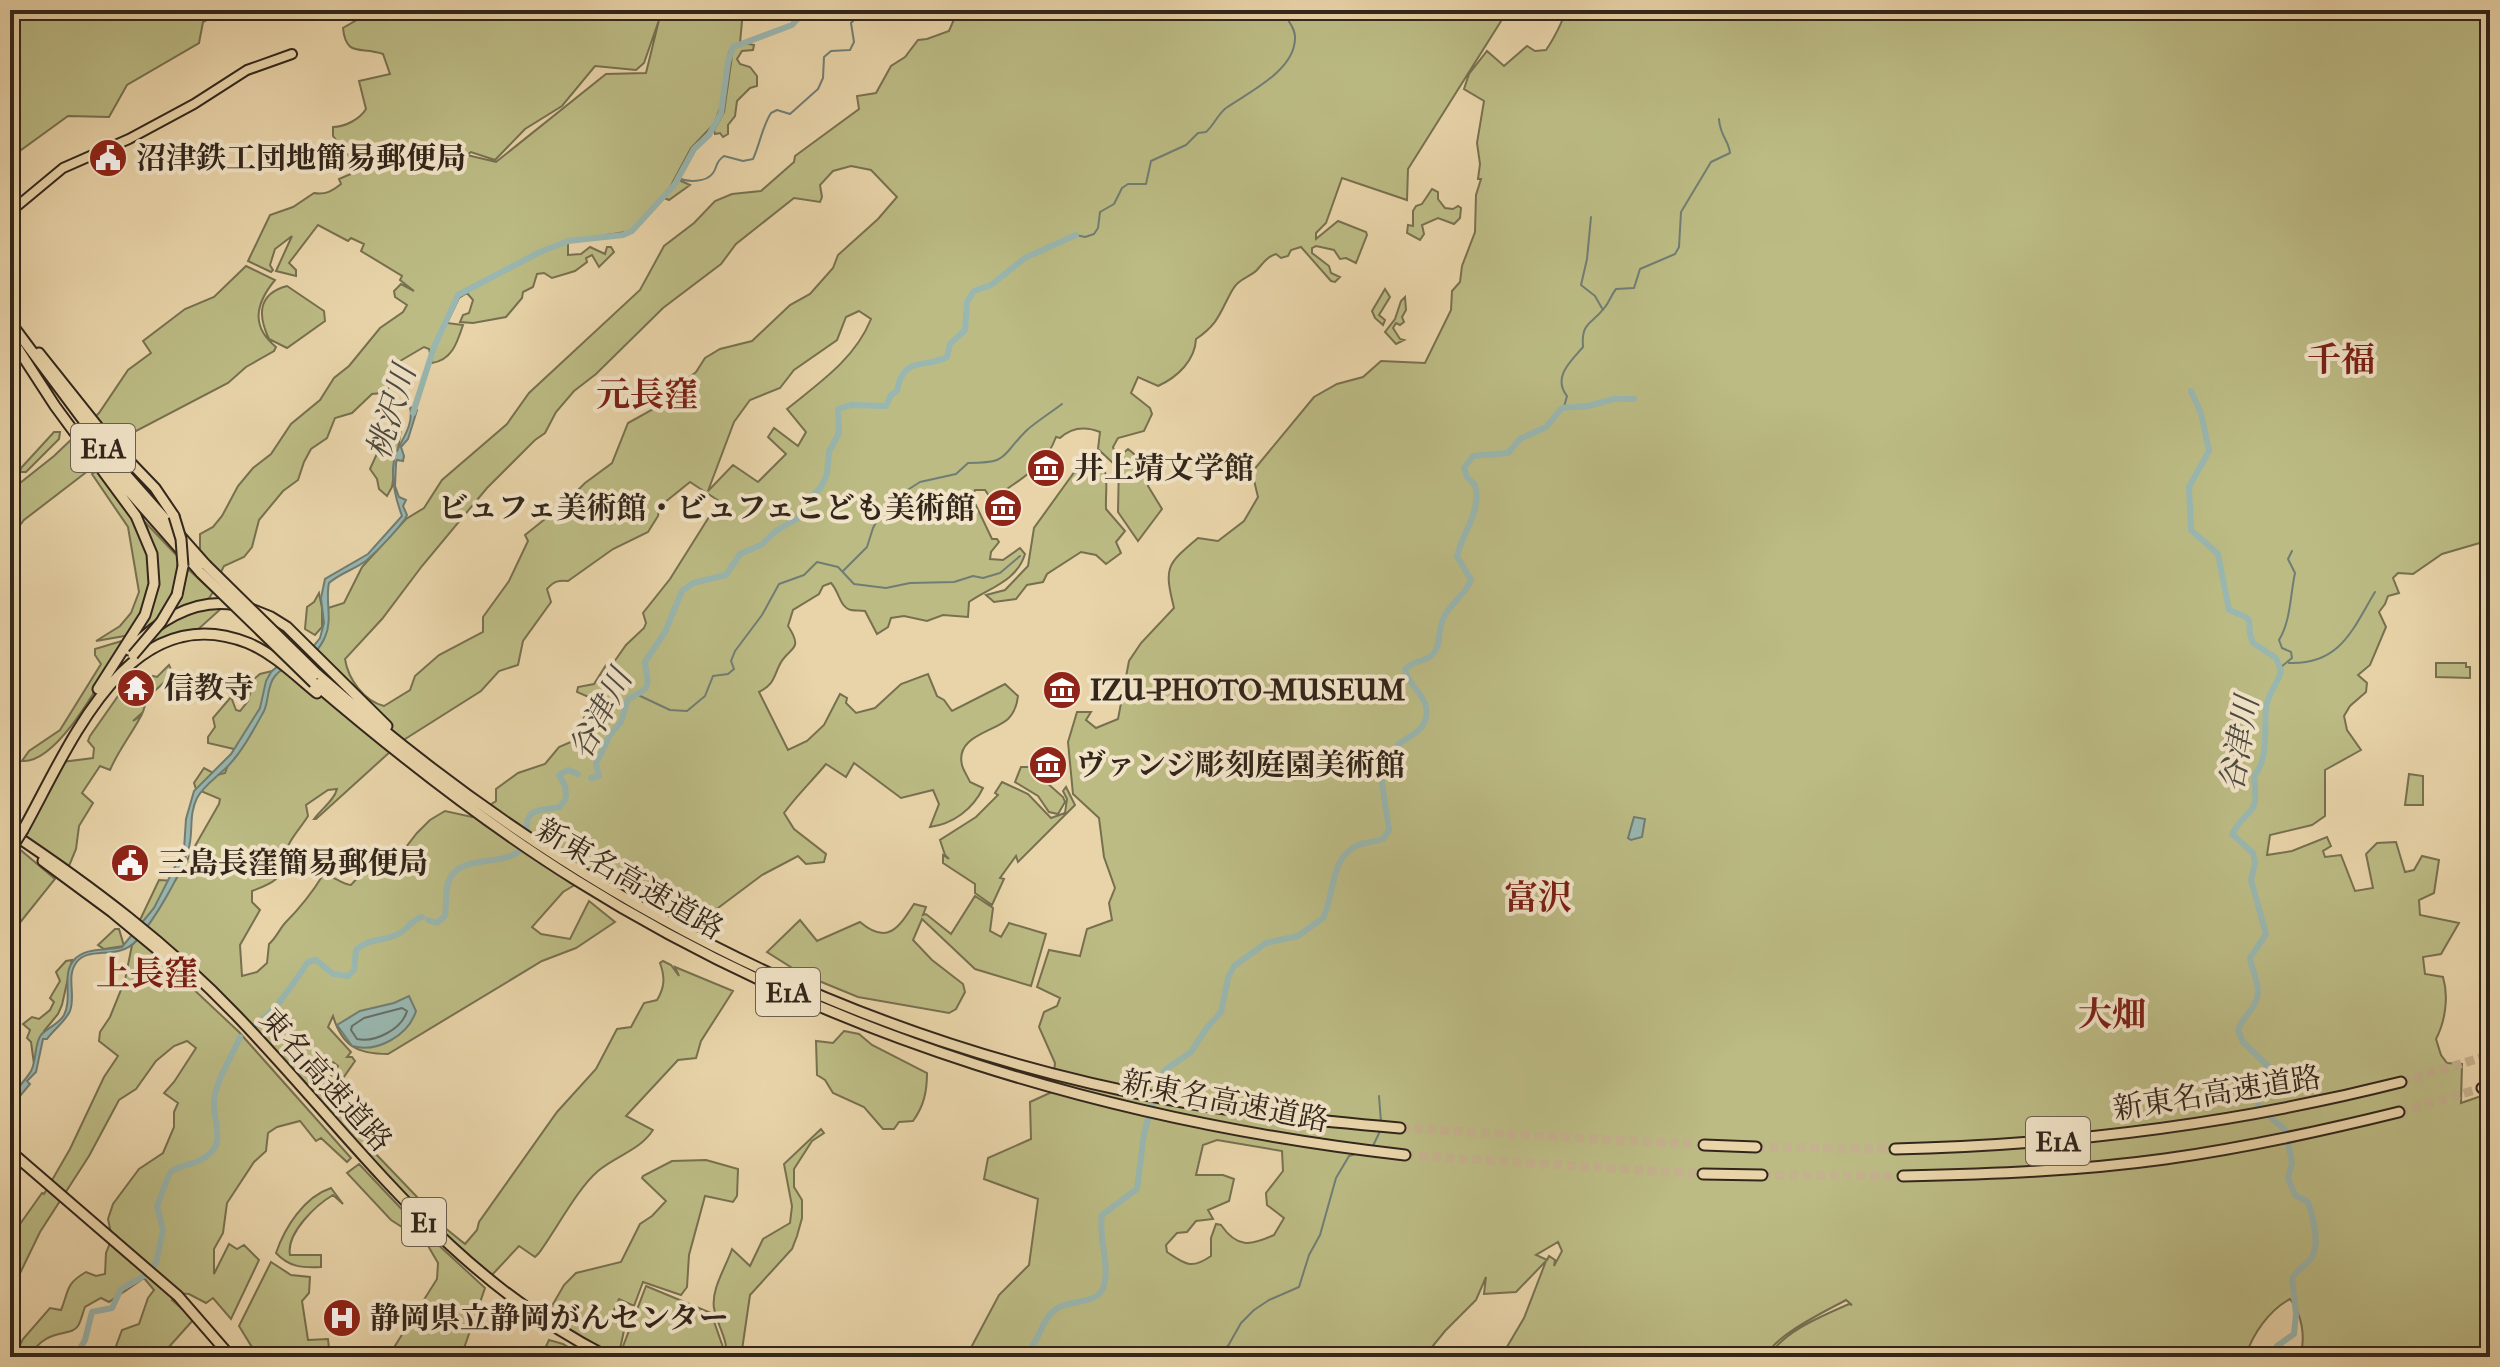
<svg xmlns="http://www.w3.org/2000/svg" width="2500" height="1367" font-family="'IM FELL French Canon','Noto Serif JP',serif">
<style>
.green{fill:#bcbb84;stroke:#777050;stroke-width:2;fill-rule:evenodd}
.water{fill:#99b7b0;stroke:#707d74;stroke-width:2}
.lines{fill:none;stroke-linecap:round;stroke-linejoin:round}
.shore{stroke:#666e66;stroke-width:2}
.stream{stroke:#707d74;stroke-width:2}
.river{stroke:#99b7b0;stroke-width:6}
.highway-tunnel{stroke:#c4b18d;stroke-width:9;stroke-dasharray:9 4.5;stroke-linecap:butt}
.major-casing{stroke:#32261b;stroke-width:12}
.highway-casing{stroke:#32261b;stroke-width:13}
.major{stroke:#e9d4a9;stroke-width:8}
.highway{stroke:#e9d4a9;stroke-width:9}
.highway-bridge-casing{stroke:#32261b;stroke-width:13;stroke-linecap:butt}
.highway-bridge{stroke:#e9d4a9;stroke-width:9}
.labels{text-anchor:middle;stroke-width:8;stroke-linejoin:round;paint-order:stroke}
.shield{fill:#f1e3c7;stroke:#6b5f4f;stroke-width:2}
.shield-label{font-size:28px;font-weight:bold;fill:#32261b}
.poi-label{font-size:30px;font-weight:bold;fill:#32261b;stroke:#f1e3c7;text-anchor:start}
.street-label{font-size:30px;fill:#32261b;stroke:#f1e3c7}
.water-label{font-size:32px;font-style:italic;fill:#4c4a40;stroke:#f1e3c7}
.quarter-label{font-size:34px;font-weight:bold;fill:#7a1f14;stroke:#f1e3c7}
</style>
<rect width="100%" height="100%" fill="#e9d4a9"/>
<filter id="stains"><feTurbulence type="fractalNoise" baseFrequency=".0025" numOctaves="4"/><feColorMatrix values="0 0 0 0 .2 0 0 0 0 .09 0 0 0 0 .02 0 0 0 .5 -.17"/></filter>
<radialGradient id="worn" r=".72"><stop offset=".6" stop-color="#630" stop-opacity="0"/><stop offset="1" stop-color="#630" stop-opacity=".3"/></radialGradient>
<path class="green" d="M10,10h215l-22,12 -4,21 -72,42 -18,32 -41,-1 -58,42z
M366,10h382l-6,11 -2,22 -5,5 10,-5 9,2 -1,5 -11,1 -5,8 3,5 10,3 7,9v10l-7,2 -13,13 -2,15 -7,9v9l-5,3 -3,-4 -5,1 -1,-4 10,-18 9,-63 -4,3 -6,48 -9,24 -23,24 -23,43 11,-11 11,5 -21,15 -7,-3 -30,34 -64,10v14l13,-1 9,-7 15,7 2,-7h4l3,5 -15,15 -7,-12 -6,3 1,4 -12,9 -23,7 -8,-5 -7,1 -4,13 -10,5 -1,6 -16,19 -33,6 -13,-1 3,-7 6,-2 4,-13 -6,-7 -8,5 -12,25 16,2c-6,18 -11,35 -31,38l-3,-14 -5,-2 -34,20 1,19 -9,7 -10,1 -20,19 -17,5 -8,20 -16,11 -7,13 -6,18 -15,11 -24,29 -7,27 -8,10 -20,9 -4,8 -20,-24v-16l13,-7 9,-11 16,-30 15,-18 18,-14 20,-30 29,-24 14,-22 15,-12 31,-38 23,-16 4,-7 -12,-8 -1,-6 7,-7 13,7 -14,-11 2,-4 -41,-25 3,-7 -13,-6 -3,3 -30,-16 -29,38 7,7v6l-20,-5 16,-35 -17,13 -5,16 3,5 -2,2 -23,-11 22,-46 23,-8 21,-14c12,2 18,-2 27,-9l-2,-5 21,-9 -27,-34v-9c12,0 27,-8 33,-18l-7,-28 31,-7 -7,-20c-22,-8 -37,4 -40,-26l17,-10zM659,20l-13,53 -40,1 -110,88 -29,-7 4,-3 24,8 30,-31 37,-23 33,-40 41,4 8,-7z
M958,10h550l-100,159 -1,31 -65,-22 -16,45 -10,10v6l22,-18 28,11 1,3 -11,28 -10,-5 -6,1 -6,-9 -18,-4 -4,2v5l17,13 2,7 9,4 -5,5 -4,-1 -30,-34 -10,3 -3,6 -7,2 -5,-4c-9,3 -13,9 -19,16 -8,8 -18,8 -24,19 -13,22 -13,34 -37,50 -1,21 -18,38 -38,47l-20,-9 -7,16 19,15 2,6 -8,17 -26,7 -5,9 4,12 -2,6 -17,-16 2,-17c-15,-6 -28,-5 -40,6l-4,-1c-12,33 -38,42 -64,63l-7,-10h-10l-3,7 20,42h5l2,3 -8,10 -1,7 13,1 17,-12 5,6c-8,27 -36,34 -56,48l-1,15 -25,-2 -16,6 -23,-5 -13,2 -3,9 -11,7 -12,-23c-5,-1 -9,0 -14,-1 -11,-2 -12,-19 -20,-27l-8,3 -4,8 -26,16 -5,16c17,26 0,20 -9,40 -6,13 -6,19 -20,26l29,58 19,-9 17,-16 16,-31 7,4 -1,5 10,10 19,-5 26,-24 27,-10 9,22 7,4 8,11 53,-27 13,12c-1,9 -3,16 -10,23 -14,13 -53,17 -46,46 1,5 6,12 8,17l13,6c-10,21 -30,36 -53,39l9,-23 -6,-14 -32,8 -47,-35 -8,14 -20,-13c-14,17 -29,31 -42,49l10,16 32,25 -2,8 -18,2 -8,-8 -36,19 -52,39 -58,-6 -57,-35 -32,19 -31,35 9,7 29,5 19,-38 26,21 -39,26 -34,13 -154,93c-31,0 -46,-8 -55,-38l-5,11 23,25 -4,5h5l3,4 -21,30 -4,1 37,50 -5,6 -163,-175 -60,-51 20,-42 16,1 44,-77 1,-5 -24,-10 -2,-6 10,-15 13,7 8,-2 9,-24 -26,-6v-6l7,-10 -2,-9 18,-21 5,13 4,1 8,-10 6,-22 6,-5 20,-5 10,7c24,-30 38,-21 38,-68l16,-5 18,-36 44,-48 18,-11 18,-28 65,-56 22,-31 111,-103 24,-44 30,-23 21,-22 17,-7 29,-3 33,-29 1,-6 64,-47 -2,-13 19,-3 15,-27 14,-9 13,-17 9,-1 22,-8zM851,166l20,4 26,27 -19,22 -40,36 -5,13 -23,26 -20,11 -38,36 -32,8 -15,9 -9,14 -14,11 -16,19 -38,21 -16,40 -27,20 -20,20 -40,32 3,6 -19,40 -26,36v15l-44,23 -24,21 -5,14 -26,16c-20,-5 -36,-27 -39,-47l37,-40 40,-53 65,-78 48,-48 10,-7 11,-21 18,-21 22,-17 67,-66 58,-44 15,-20 58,-46 26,4 2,-5 -2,-12 13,-14zM859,311l12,8c-16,40 -52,64 -84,90l19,23 -8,14 -24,-18 -6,9 18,17 -28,28 -25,-17 -25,26 26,-69 16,-22 30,-12 14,-18 43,-30 9,-23zM690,482l29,19 -49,78 -27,34 3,10 -2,5 -18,17 -12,17 -8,3 -12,19 -16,3 -1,5 21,9 -1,4 -13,12 -4,21 -21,9 -14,17 -27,9 -22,16v12l-24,16 -27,-6 -15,9 -13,13 -18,23 -11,8 -20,2 -17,19c-11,-1 -17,-10 -28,-10 -11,18 -23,33 -38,48 -6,7 -9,15 -16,21l-2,19 -10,9 -15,4 -2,-31 20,-35 -8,-8v-11c40,-15 21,-16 37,-47 5,-10 13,-18 19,-28l-2,-11 22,-15 9,-1c-3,12 -16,20 -23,30h2l86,-78 79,-50 18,-20 19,-6 5,-24 28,-39 -4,-13c7,-8 12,-9 21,-8l45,-32 35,-17 10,-16 1,-9zM321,1053l17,13 -10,14 -15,-14z
M1566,10h924v530l-48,14 -29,20 -15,-1 -5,5 6,15 -11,3 -3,8 -6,8 7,15 -16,38 -12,10 9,8 -1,9 -16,14 -6,10 3,14 14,20 -36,20v46l-13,9 -42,10 -3,20 25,-4 35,-14 4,9 -8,5 2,6 16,-2 14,36 18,-3 -7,-34 11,-11 19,-1 9,30 9,-2 8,-14 17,4 -5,33 -15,7 1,15 39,8 -18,31 -18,3 2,17 18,3c6,20 2,45 -7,62l5,16 6,8 15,1 -1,39 29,-10v264h-190c6,-19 2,-43 -10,-58 -22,12 -37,35 -45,58h-477c16,-26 54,-41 81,-53l3,1 -6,-5c-20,11 -73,36 -80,57h-265l23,-39 22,-57 -30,31 -32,2 2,-17 -10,23 -31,31 -21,26h-458l33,-62 30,-30 9,-66 -54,-20 4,-21 43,-19 -1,-37 22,-10 3,-29 -16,-36 5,-15 13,-6 3,-8 -23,-11 12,-37 31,6 7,-27 25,-9 -3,-17 6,-15 -11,-31 -5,-39 -26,-24 -5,-52 9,-30h14l-5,8 10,8 22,-9 11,-58 12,-18 33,-35c-10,-41 -8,-43 24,-70l20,3 26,-20 14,-24 -6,-25 62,-75 23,-13 26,-7 18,-16 44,2 26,-53 1,-19 8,-9 2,-16 13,-34 1,-37 5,-16h-3l2,-15 -3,-21 7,-42 -20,-12 5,-15 18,-23 17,15 23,-20 8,5 11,-1c7,-10 17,-29 20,-40zM1217,1140l65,11 1,20 -17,22 1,12 17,13 -10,17c-24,11 -37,13 -53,-10l-5,-1 -5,14v18c-20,14 -26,8 -44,-4l-1,-7 11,-12 10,-1 9,-11 17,-2 -5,-9 21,-9 5,-22 -11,-4h-27l7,-30zM1558,1242l4,9 -8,15 1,-6 -6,-4 -2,4 -11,-5z
M1432,189l6,3v7l7,9 8,1 5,-3 3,2 -1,10 -6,6 -16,-6 -16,7 2,9 -4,6 -13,-7 1,-8 5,1v-15l3,-5 6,-2z
M246,266l29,14c-19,23 -25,46 1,67l-2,4 -28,16 -18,16 -96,50 -26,24 -82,63 -14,18v-47l44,-35 45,-43 29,-43 23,-17 -8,-12 42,-32 29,-12z
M287,286l37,25 1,10 -38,27 -18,-9c-11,-23 -12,-45 18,-53z
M1385,289l5,8 -11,18 6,5 -2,5 -8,-7 -3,-7z
M1405,297l1,13 -4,7 2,5 -4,3 -4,-2 -3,5 7,11 4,1 -8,4 -11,-12 10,-13 6,-18z
M394,425l7,5 -9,57 -5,9 -8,-7 -2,-10 -7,-10 16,-35z
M54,432h6l-1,7 -33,33h-6l1,-4z
M1128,449l6,5 -1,6 17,3 -2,23 14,23 -24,32 -20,-29 1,-50 1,-6z
M1083,453h9c20,17 13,32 14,56l19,22 -9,11 5,11 -15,11 -10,-9 -15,-3 -34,22 -4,8 -16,3 -11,14 -22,3 -8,-7 19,-5 23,-24 6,-38 41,-57z
M99,470c27,35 64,77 51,125 -4,13 -13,27 -20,40l-34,6 24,-15 11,-13 8,-21 -11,-65 -36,-53z
M146,523l34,36c-7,39 -11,53 -43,78l-1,-1 21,-66z
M188,569l25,23 -5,8 -35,13 9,-18z
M319,593l3,15v19l-7,8 -10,-6 2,-22 7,-5z
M224,606l-30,27 -57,22 20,-21 10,-14 26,-11z
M125,640c-18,29 -65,124 -103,121l7,-10 31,-21 41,-66 -6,-9v-6z
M2436,663h30v4h4v11l-34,-1z
M169,665l4,9 -26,24 -4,14 -10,9 8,-5c-10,19 -23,35 -31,54l-10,-4 -18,27 11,10 -14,23 -3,23 -7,17 -45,-30 38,-74 31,-4 1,-10 -6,-7 2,-5 33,-47 4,-4 14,10 12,-19 4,1z
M1021,767h8l34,30 2,5 -7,12 -9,-2 -11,-16 -23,-14z
M2409,774l14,2v29h-18z
M1002,782l26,12 23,24 14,-5 2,-14 -4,-8 3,-4 9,18 -57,57 -2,-6 -16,22 4,1 -12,26 -17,-12v-9l-32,-21v-8l6,4 -4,-4 -5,-15 36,-23 22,-22 -3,-2z
M17,847l38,32 -37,46 -4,14 -4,5v-86z
M975,896l18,12 -3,23 11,6 8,-14 37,11 -15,52 -56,-17 -53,-50 -9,21 19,20 31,24 2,8 -9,17 -7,4 -91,-16 -56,-23 -35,-22 33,-32 17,21 43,-19c27,23 38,7 54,-18l12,3 -3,8 3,-1 25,20z
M115,929h4l5,17 -20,3 -6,-4z
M139,938l100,94 112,126 -4,4 -26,-24 -5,3 -16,-20 -23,6 -9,6 -2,18 -12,11 -27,41 -4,30 -9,16v25l15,-30 8,5 7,-4 15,15 -28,59 -18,-21 -7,5 -17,-9 -12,-1 -5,7 22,19 -34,38h-48l10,-27 17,-6 9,-26 6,-8 -10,-12 -35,24 -8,-4 -16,9c-2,5 -4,14 -7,19 -8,12 -31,0 -49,31h-15l9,-18 27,-31 11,2c8,-19 4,-26 25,-38l10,4 9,-2 1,-21 6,-15 -4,-19 5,-15 26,-35 24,-16 11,-26v-15l4,-9 -14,-10 10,-11 22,-34 -9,-7 -13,5 -18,15 -20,28 -17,11 -30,56 -49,76 -30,62v-54h3v-6l29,-41 2,1 26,-45 34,-72 14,-21 -19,-15 1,-9 10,-15 15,-37 7,-35z
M72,960l-10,45 -4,9 -14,17 -10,33 -3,-22 -4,-4 3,-8 -7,-6 9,-7 7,2 11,-9 4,-8 -4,-4 10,-17 -4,-9 10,-11z
M663,961l8,4 8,11 -4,-9 58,24 -32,50 -5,17 -18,2 -52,56 27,14c-14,21 -36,25 -55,41 -21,18 -42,59 -59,82l-4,4 -16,-11 -27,29 -32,-25 2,-2 -2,1 -21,-17 5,-5 21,17 12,-14 2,-8 78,-110 39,-43 21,-40 14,-2 13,-24 13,-3c8,-13 8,-23 3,-37z
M844,1031l15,3 13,11 55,28c0,18 -3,33 -14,48l-14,1 -5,7h-11l-19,-22 -31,-14 -8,-13 -8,-5 -1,-34 17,2z
M821,1129l3,4 -12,8 -18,28v18l8,13v18l-5,18 -5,13 -42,46 -9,62h-15c3,-16 -9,-32 -12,-49 -3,-19 12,-41 18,-59l18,17 13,-27 27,-16 2,-17 -8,-42z
M373,1151l68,71 -5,5 -69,-70z
M706,1160l32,9 -1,27 -4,6 -28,-6 -16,59 -2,32 -6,8 -38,-13 -9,24 -15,-7 -9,20 15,7 -5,23 -16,1 -52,-32 -3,-7 15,-26 12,-12 45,-11 19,-38 12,-8 14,-15 -24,-23 1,-2 29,-15z
M359,1164l68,72 -3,5 -33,-21 -44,-47z
M331,1188l12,16 -10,-9c-17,10 -47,38 -43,60h31v12c-19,1 -32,0 -45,-14 9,-26 28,-56 55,-65z
M433,1240l52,48 -22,63 -4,6h-53l2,-5 -3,5h-17l49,-78 1,-16 -11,-19z
M271,1262l20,13 19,2 -1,16 -7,8 6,39 20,-1 1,9 6,9h-77l-19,-31z
M646,1286l65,27 13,37 -3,7h-80l-19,-8z
M549,1340l14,4 21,13h-43z"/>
<path class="water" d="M410,407l7,3 -9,29 -7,8 3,9 -1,5 -6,-1 -1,3 -1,23 4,11 7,3 -3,6 4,9 -2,4c-12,16 -24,28 -38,41 -11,9 -27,13 -38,23 -4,17 4,37 -4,54 -17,36 -36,22 -50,39 -8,9 -6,24 -11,35 -10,18 -22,41 -37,56 -10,10 -23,18 -30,31 -9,18 -3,36 -9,53 -9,27 -33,68 -52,90 -18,20 -48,4 -60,22 -10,14 0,32 -6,48 -5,11 -16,18 -23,28h-4l-7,33 -9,9 3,3 -20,24c0,-15 14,-25 21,-37 6,-11 3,-27 10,-36 6,-7 18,-11 23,-20 9,-17 -3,-41 10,-55 11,-13 32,-9 48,-13l32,-39 30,-59 2,-30 8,-28 37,-37 29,-46 6,-27 5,-9 7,-6 26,-8 16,-20 4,-15 -3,-25 4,-19 43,-25 34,-38c-7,-19 -13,-43 -6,-63 6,-14 18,-28 14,-46z
M1634,817l11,2 -3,18 -11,3 -3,-2z
M409,996l7,15c-8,25 -39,42 -64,35l-15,-21 23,-14 34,-8z"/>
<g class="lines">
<path class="shore" d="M402,1008l5,3c-5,18 -32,32 -50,28l-6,-9 1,-4 12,-8z"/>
<path class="stream" d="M678,178c9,4 28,5 35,-5 5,-7 2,-11 11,-17l19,5 10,-2c7,-15 9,-32 18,-46l6,-3 13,4 28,-25 5,-11 1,-21 7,-6 19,-1 4,-8 -3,-19 5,-5 19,-8
M1591,217l-4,42 -6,26 14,11 8,14
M1076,235l9,2 9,-3 4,-6 2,-16 14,-8 8,-16 6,-4h18l5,-23 35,-16 12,-12 8,-1c8,-7 12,-18 20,-24 23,-16 68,-37 69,-69 1,-12 -9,-18 -11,-29
M1564,407l3,-11c-15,-19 4,-35 16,-49 -2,-26 9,-22 22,-40 5,-6 6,-12 11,-18l18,-1 6,-19 35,-15 4,-7 2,-35 30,-50 19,-9c-1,-12 -10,-17 -11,-34
M843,571l24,-24 6,-19 14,-25 33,-21 36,-8 12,-11c41,0 32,-6 58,-32 7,-7 27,-20 36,-27
M2289,663c52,2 64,-35 86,-71
M2281,667l11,-9 -1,-6 -9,-4 -3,-8c12,-20 11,-44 16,-67l-7,-14 4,-8
M636,694l34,16 17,1 18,-15 8,-20 15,-2 6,-5 -3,-8 4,-10 27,-36 17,-31 25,-9 13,-13 21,5 16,17 32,4 24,-5 44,-1 19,-6 10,2 17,-5 20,-17
M1379,1096l2,26
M1372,1148l9,-19
M1207,1357l21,-11 13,-23 13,-13 15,-10 30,-13 10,-32 11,-20 16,-57 13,-22 10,-3"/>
<path class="river" d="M2191,391l10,22 8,38 -20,36 2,43 27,24 11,56c34,13 13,8 24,33l23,15 5,13c-3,12 -13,23 -15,36 -2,21 3,52 -12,69 5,43 -4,27 -22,58l21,19 2,10 -4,17 15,54 -16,24c2,14 13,31 5,45 -5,10 -13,16 -17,27l5,12 29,28v10l-12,12 -2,14 28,25 6,32 -4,15 7,17 13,7c5,15 13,45 2,58 -7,8 -14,10 -18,19l4,35 -2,20 -17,12 -4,11
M413,413l21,-66 24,-52 80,-42 30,-12 55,-6 9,-4 43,-47 19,-35 15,-14 12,-22 7,-51 5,-15 59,-22 14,-15
M591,778l8,-2 -3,-12 14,-29 11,-13 7,-23c27,-13 19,-14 17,-37l20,-30 17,-41 11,-8 33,-8 14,-21 21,-9 15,-14 22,-13 10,-18 13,-13 6,-13 2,-22 10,-19 -1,-24 13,-4 35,1 5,-11 6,-4c6,-36 27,-22 50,-34l3,-13 15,-14 2,-28 7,-11 17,-6 34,-27 51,-23
M566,796l-1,-10 -6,-11 9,-5 10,4
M528,836c-6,-29 12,-25 32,-29l5,-7
M428,920l9,3 8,-7c2,-12 -1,-27 5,-38 15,-26 58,-9 74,-32
M254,1026c22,-15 39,-42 54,-64l8,-2 17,14 15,2 6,-6 2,-20c13,-13 30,-8 44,-17 9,-5 11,-13 22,-16
M75,1357l10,-17 7,-28 20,-4 9,-19 23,-13 12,-13 7,-33 -6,-24c2,-5 12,-33 14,-34 8,-8 30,-6 43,-23 8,-10 -1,-35 0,-48 2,-22 18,-44 26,-64
M1002,1357l7,-5 19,-1c12,-11 13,-31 28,-42 14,-10 44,-4 48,-24 6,-23 -6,-46 -2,-70l35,-26 7,-55 13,-49 8,-15 26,-18 15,-23 15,-17 7,-34 6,-12 32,-23 32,-7 25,-18c12,-23 6,-60 35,-73 8,-3 17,-3 25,-6l6,-9 -9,-60c4,-7 9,-15 14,-21 8,-12 37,-16 32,-42 -2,-13 -18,-23 -21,-37 7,-10 20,-7 28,-16 9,-9 4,-26 11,-37 7,-14 21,-22 27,-37l-14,-24c6,-25 25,-45 18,-71l-8,-8 -3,-9 9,-12 35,-3 12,-14 26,-12 16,-19 26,-2 26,-7h20"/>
<path class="highway-tunnel" d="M2401,1082l89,-27
M2399,1112l83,-24
M1400,1128l304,17
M1756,1147l139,2
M1405,1155l298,19
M1762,1175l141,1"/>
<defs>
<path id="major" d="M10,212l53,-44 66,-29 65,-35 53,-34 45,-16"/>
<path id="highway" d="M10,322l103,138 93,105
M18,349l37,57 81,110 16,38 2,30 -9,31 -47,74
M39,353l67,84 49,51 19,28
M111,471l90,102
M177,595l6,-29
M251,609l20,8 16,10 100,99
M129,650c29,-29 65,-53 107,-45
M317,674c248,218 523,364 849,425 78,15 156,22 234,29
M314,683c83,71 169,139 262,197 250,157 537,242 829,275
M23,830c45,-80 104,-235 225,-187 26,11 47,32 69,50
M10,832c81,54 158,112 226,183 119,124 212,262 372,342
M43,861l69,51 58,48
M2482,1088l8,-3
M1704,1145l52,2
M1895,1149c172,-4 340,-25 506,-67
M10,1151l168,145 53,61
M1703,1174l59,1
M1903,1176c88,-2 175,-5 262,-17 79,-11 157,-28 234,-47"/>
</defs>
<use href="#major" class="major-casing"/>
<use href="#highway" class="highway-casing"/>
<use href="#major" class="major"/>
<use href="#highway" class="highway"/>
<defs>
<path id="highway-bridge" d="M174,516l7,23 2,27
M206,565l111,109
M201,573l113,110
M133,655l28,-33 16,-27
M11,849l12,-19"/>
</defs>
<use href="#highway-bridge" class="highway-bridge-casing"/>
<use href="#highway-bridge" class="highway-bridge"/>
</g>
<defs>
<symbol id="civic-disc" viewBox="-11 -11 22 22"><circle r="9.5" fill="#8f2418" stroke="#f1e3c7"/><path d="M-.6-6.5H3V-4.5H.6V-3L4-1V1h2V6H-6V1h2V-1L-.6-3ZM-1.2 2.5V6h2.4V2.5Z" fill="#fff"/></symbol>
<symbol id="museum-disc" viewBox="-11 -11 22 22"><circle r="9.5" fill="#8f2418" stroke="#f1e3c7"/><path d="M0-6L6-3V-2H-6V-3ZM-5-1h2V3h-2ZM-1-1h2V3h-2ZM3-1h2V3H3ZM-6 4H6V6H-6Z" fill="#fff"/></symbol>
<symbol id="temple-disc" viewBox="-11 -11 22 22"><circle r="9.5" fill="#8f2418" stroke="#f1e3c7"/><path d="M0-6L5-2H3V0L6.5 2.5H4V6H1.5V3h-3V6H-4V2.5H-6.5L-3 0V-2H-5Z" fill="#fff"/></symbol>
<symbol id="hospital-disc" viewBox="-11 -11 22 22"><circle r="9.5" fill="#8f2418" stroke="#f1e3c7"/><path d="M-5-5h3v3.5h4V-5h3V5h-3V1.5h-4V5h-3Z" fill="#fff"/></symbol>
</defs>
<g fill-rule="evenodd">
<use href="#civic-disc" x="86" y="136" width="44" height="44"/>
<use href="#museum-disc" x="1024" y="446" width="44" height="44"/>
<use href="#museum-disc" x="981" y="486" width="44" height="44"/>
<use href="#temple-disc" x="114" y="666" width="44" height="44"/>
<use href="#museum-disc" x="1040" y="668" width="44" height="44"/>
<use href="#museum-disc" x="1026" y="743" width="44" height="44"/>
<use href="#civic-disc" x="108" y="841" width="44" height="44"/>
<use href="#hospital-disc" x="320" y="1296" width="44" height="44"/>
</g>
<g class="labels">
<g class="shield">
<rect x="71" y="424" width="64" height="48" rx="6"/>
<rect x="756" y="968" width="64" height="48" rx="6"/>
<rect x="2026" y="1117" width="64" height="48" rx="6"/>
<rect x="402" y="1198" width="44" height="48" rx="6"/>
</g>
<g class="shield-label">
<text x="103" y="458">E1A</text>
<text x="788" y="1002">E1A</text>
<text x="2058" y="1151">E1A</text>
<text x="424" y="1232">E1</text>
</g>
<g class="poi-label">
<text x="136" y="168">沼津鉄工団地簡易郵便局</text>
<text x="1074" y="478">井上靖文学館</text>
<text x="975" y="518" text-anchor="end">ビュフェ美術館・ビュフェこども美術館</text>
<text x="164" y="698">信教寺</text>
<text x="1090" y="700">IZU-PHOTO-MUSEUM</text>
<text x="1076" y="775">ヴァンジ彫刻庭園美術館</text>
<text x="158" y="873">三島長窪簡易郵便局</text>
<text x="370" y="1328">静岡県立静岡がんセンター</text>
</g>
<g class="street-label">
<text transform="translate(630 879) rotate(30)" y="10">新東名高速道路</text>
<text transform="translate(326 1080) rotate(48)" y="10">東名高速道路</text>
<text transform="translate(2217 1093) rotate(-9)" y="10">新東名高速道路</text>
<text transform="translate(1225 1101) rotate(11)" y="10">新東名高速道路</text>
</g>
<g class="water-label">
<text transform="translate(391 412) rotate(-73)" y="11">桃沢川</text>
<text transform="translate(600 714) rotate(-62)" y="11">谷津川</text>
<text transform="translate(2239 744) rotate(-80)" y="11">谷津川</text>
</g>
<g class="quarter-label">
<text x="2341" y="371">千福</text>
<text x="647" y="406">元長窪</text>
<text x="1538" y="909">富沢</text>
<text x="147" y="985">上長窪</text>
<text x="2112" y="1026">大畑</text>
</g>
</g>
<rect width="2500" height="1367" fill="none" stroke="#e9d4a9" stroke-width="40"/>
<rect x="12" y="12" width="2476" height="1343" fill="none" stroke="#32261b" stroke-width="4"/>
<rect x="20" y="20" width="2460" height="1327" fill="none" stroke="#32261b" stroke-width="2"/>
<rect width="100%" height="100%" filter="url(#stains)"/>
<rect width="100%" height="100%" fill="url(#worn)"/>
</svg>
